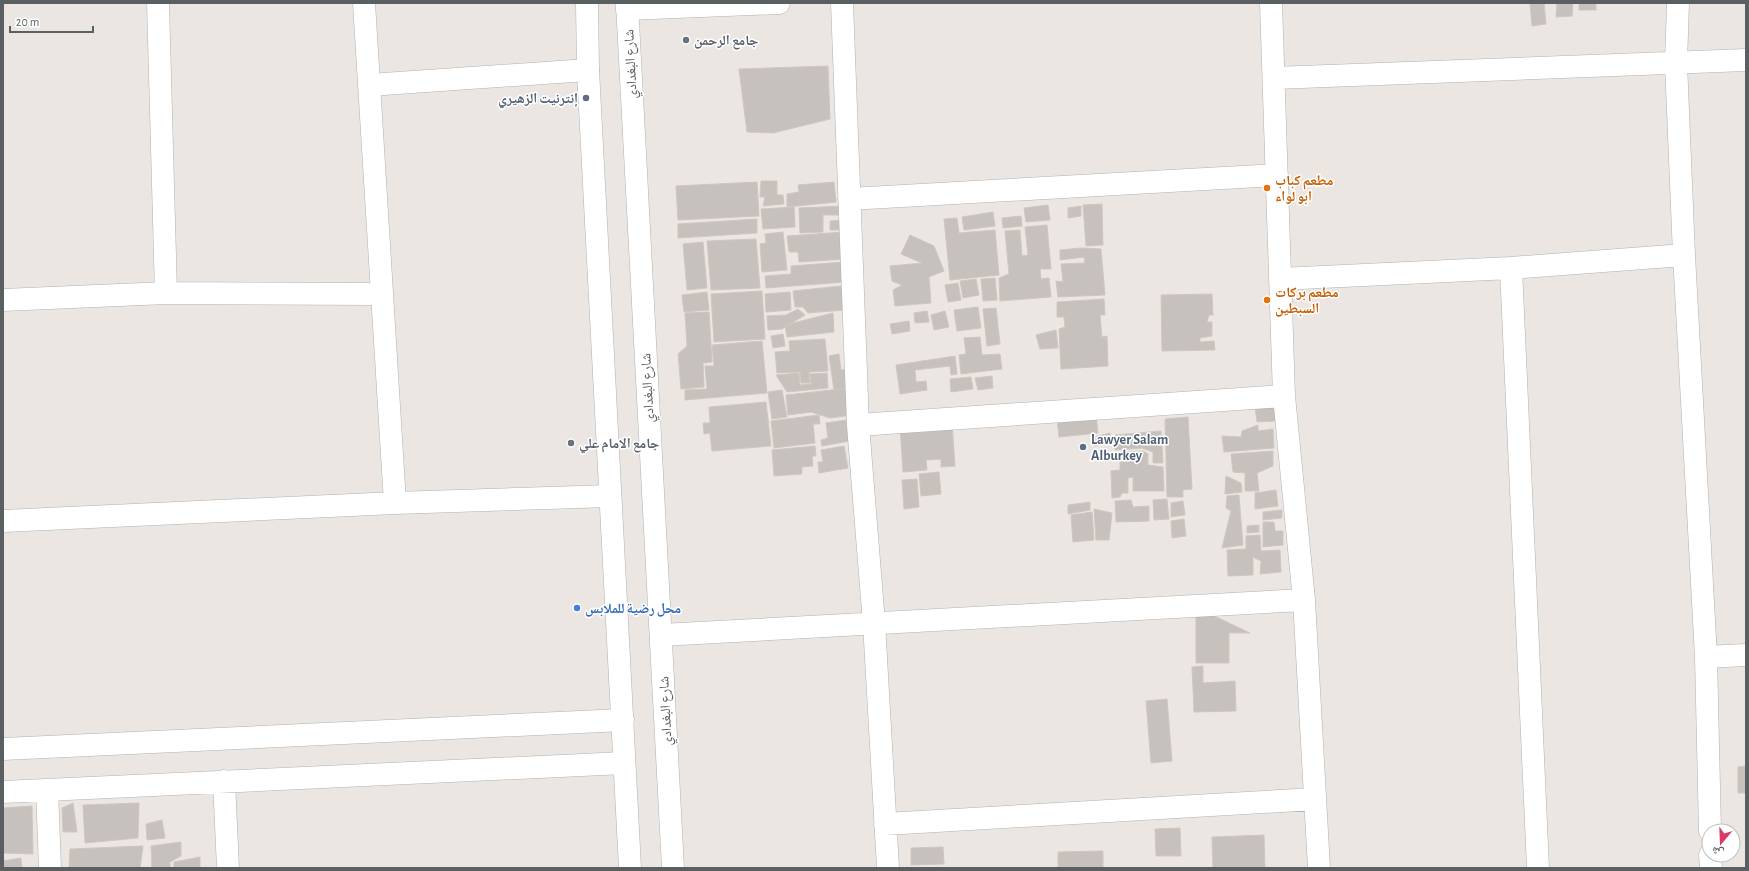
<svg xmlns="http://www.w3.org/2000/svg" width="1749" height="871" font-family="'Alegreya Sans','Noto Naskh Arabic',sans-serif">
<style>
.building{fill:#c7c1be;stroke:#cfc6c1}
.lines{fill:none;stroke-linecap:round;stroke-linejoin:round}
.street-casing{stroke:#adb2b3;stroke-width:23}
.secondary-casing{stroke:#acb2b4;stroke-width:23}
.street{stroke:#fff;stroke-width:22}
.secondary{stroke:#fff;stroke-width:22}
.worship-dot{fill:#6b7280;stroke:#fff;stroke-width:1.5}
.service-dot{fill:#5c6f8a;stroke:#fff;stroke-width:1.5}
.food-dot{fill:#e8710a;stroke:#fff;stroke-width:1.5}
.shop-dot{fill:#3f7fe0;stroke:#fff;stroke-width:1.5}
.labels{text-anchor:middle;stroke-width:3;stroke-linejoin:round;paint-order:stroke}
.worship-label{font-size:14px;font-weight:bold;fill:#5b616d;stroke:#fff;text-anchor:start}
.street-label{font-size:14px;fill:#5a6061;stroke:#fff}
.service-label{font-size:14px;font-weight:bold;fill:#4e5e75;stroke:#fff;text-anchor:end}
.food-label{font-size:14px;font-weight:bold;fill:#c56008;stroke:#fff;text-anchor:start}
.shop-label{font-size:14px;font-weight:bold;fill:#366cbe;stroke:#fff;text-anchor:start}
</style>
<rect width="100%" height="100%" fill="#ebe6e2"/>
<path class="building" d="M1530,3h14l2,21 -14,2z
M1557,3h16l-1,13 -16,1z
M1579,3h17v7h-17z
M828,66l2,53 -57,14 -26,-1 -8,-63z
M761,181h16v14h6l1,9 -21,2 2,-9h-5z
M757,182l2,34 -81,4 -2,-34z
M834,182l2,20 -49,5v-13l12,-2 -1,-7z
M1102,204l1,41 -17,1 -3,-41z
M1048,205l2,15 -24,2 -2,-14z
M843,206v9h-20v17l-23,1 -1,-25z
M1081,206v10l-13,2v-10z
M794,207l1,20 -32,2 -2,-20z
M993,212l2,14 -31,4 -2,-13z
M1021,216l1,10 -19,2 -1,-10z
M957,218l2,15 36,-3 4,45 -49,5 -6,-61z
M757,219v14l-79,5v-14z
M845,220l1,10h-16v-9z
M1047,225l4,44h-11l1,10 8,-1 2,19 -51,4 -1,-23 10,-4 -4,-43 15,-1 2,26 6,-1 -3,-28z
M783,232l4,38 -25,2 -2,-28 6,-1 -1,-9z
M844,232l2,27 -47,3 -1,-10h-9l-2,-16z
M910,235l24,11 10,25 -15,6 2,26 -36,3 -2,-16 9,-5 -10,-4 -2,-15 32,-3 -21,-9z
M756,239l4,49 -49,2 -4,-49z
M703,242l4,46 -20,2 -4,-46z
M1081,248l20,1 4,46 -47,2 -2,-16 7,1 -2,-18 24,-1 -1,-6 -24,3v-10z
M844,262l1,20 -79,6 -1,-12 26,-2v-8z
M995,278l2,22 -14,1 -2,-22z
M976,279l3,16 -16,3 -3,-17z
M958,283l3,17 -13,2 -3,-17z
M841,286l3,24 -36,3 -5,-6h-8l-2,-16z
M762,291l3,48 -51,3 -3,-48z
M707,292l2,18 -25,2 -2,-17z
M790,292l1,18 -25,2 -1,-18z
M1212,294l1,21h-4l-2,7h5v14l-12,2v4l14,-1 1,9 -53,1 -1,-56z
M1104,299l1,16h-5l2,22 5,-1 1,30 -47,3 -2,-40 6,-2 -1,-10h-7v-15z
M978,307l3,21 -24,3 -3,-21z
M996,308l4,36 -13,2 -4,-37z
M798,309l7,6 -23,14 -14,1 -1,-14 19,-1z
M927,311l2,11 -14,1 -1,-10z
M945,311l4,16 -15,3 -3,-15z
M709,312l3,50 -9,1 1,24 -23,2 -3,-35 9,-8 -2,-33z
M833,313l1,19 -47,5 -2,-12z
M909,321l1,10 -18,3 -2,-10z
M1056,330l2,18 -18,1 -4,-14z
M783,334l2,12 -12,2 -2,-12z
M980,337l2,18 18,-1 2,15 -41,5 -2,-19 7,-1 -2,-16z
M825,339l3,32 -19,1 1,11h-9l-1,-11 -23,1 -2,-21 15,-1 -1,-10z
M762,341l5,52 -82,7v-10l22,-1 -2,-23h9l-2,-21z
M839,354l2,16 16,-1 2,18 -25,3 -5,-34z
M955,356l2,18 -6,1 -1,-9 -35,4 1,12 10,-1 1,9 -27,4 -4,-29z
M799,373l1,12 11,-1 -1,-10 17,-1 1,15 -41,4 -11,-17z
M992,376l1,12 -15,2 -3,-12z
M971,377l2,12 -22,3 -1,-13z
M849,388l3,27 -22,3 -19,-6 -23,3 -2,-20z
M782,390l5,27 -15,2 -4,-27z
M766,402l5,44 -59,5 -2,-18 -6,1 -1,-11h7l-1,-16z
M1255,407h20v14l-18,1z
M819,415l1,9h-7l2,19 -41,5 -3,-27z
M1096,416l2,17 -39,4 -2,-18z
M1188,417l4,72 -9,1v7h-16l-2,-78z
M846,420l4,21 -28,5 -1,-6 7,-2 -2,-15z
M952,423l3,43 -14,1v-8l-15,1 1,10 -24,2 -3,-46z
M1258,425v6l15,-2 1,19 -50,4 -2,-16 19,1 1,-6z
M1161,431l2,32h-10v-11l-11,-4 -27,2v-15z
M1110,433l1,10 -17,3v-9z
M815,446l1,10h-4l1,10 -11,1v7l-28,2 -2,-26z
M844,446l4,22 -29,5 -1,-11h5l-2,-12z
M1143,451l5,3v11l15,2 1,24h-31v-14l-5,1v15h-6l-2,4 -8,1 -1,-27 9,-1v-18z
M1273,451v15l-16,7 2,18h-14v-18l-12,-1 -2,-18z
M939,472l2,22 -20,2 -2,-22z
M1226,476l15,7 1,9 -17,2z
M917,479l2,28 -15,2 -2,-29z
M1276,490l2,16 -23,3v-16z
M1239,495l4,50 -21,3 9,-37 -5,-3 1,-12z
M1167,499l2,20 -15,1 -1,-20z
M1131,500l2,7 16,-1v15l-33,1 -1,-21z
M1183,501l2,14 -14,2v-14z
M1090,502v8l-22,4v-9z
M1094,509l18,4 -3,27h-13z
M1282,510v8l-19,2v-8z
M1092,512l2,28 -21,2 -2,-27z
M1184,519l2,17 -14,2 -1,-17z
M1263,522h11l1,9h8v14l-20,2z
M1259,525v7l-12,1v-7z
M1260,535l1,16 19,-1 1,22 -21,2 1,-13 -8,-4v18l-25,1 -1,-26 19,-1v-13z
M1196,614h14l40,19h-21v30h-33z
M1203,666v17l32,-2 1,30 -42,1 -2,-45z
M1167,699l5,62 -21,2 -5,-62z
M1746,766v27h-8v-26z
M73,803l4,29h-14l-1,-24z
M139,803l-1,35 -53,5 -2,-38z
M32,806l1,48 -30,-1v-45z
M162,820l3,18 -18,2 -1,-16z
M1180,828l1,28h-25l-1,-27z
M1264,835l1,33h-52l-1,-31z
M181,842v14l-11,6v6h-18l-1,-22z
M143,846l-3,22h-71l1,-19z
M943,847l1,17 -33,1v-17z
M1103,851v17h-45v-16z
M200,857v11h-26v-6z
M21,858l1,10h-19v-7z"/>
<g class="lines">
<defs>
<path id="street" d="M158,3l8,290
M364,3l31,500
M842,3l16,422 16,198 14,245
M1271,3l13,393 20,204 15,268
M1678,3l-2,60 8,192 22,402 4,174
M627,9l152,-6
M1274,78l472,-18
M369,85l219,-15
M849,199l428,-24
M1511,268l27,600
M1280,279l231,-11 173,-13
M3,300l163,-7 216,1
M858,425l426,-29
M3,521l392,-18 215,-7
M661,635l643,-35
M1706,657l40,-2
M3,749l620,-29
M224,781l4,87
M47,790l3,78
M3,792l621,-29
M885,824l430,-25
M1710,855l1,13"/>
<path id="secondary" d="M587,3l1,67 42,798
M627,3l46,865"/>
</defs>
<use href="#street" class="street-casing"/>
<use href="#secondary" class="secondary-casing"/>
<use href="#street" class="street"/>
<use href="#secondary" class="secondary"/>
</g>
<g class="worship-dot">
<circle cx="686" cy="40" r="4"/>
<circle cx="571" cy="443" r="4"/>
</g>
<g class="service-dot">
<circle cx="586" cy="98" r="4"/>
<circle cx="1083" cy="447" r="4"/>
</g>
<g class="food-dot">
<circle cx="1267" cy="188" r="4"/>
<circle cx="1267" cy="300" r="4"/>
</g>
<circle class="shop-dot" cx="577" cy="608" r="4"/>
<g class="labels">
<g class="worship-label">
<text x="694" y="45">جامع الرحمن</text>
<text x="579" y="448">جامع الامام علي</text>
</g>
<g class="street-label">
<text transform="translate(630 64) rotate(-93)" y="5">شارع البغدادي</text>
<text transform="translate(647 388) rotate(-93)" y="5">شارع البغدادي</text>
<text transform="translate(665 711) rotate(-93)" y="5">شارع البغدادي</text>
</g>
<g class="service-label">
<text x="578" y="103">إنترنيت الزهيري</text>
<text x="1091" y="444" text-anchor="start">Lawyer Salam<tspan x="1091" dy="16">Alburkey</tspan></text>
</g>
<g class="food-label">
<text x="1275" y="185">مطعم كباب<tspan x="1275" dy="16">ابو لواء</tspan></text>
<text x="1275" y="297">مطعم بركات<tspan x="1275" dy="16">السبطين</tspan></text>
</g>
<g class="shop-label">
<text x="585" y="613">محل رضية للملابس</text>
</g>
</g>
<rect width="1749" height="871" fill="none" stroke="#5a6061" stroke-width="8"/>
<g transform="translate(1721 843) rotate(199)"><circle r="19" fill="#ffffff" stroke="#bdbfc0"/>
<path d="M0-3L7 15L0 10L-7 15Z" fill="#d83b66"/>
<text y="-6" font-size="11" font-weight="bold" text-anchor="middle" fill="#5a6061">ش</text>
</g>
<path d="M10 26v6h83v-6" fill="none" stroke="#5a6061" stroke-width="2"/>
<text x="16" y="26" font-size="12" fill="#5a6061" stroke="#ffffff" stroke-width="3" paint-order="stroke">20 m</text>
</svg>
